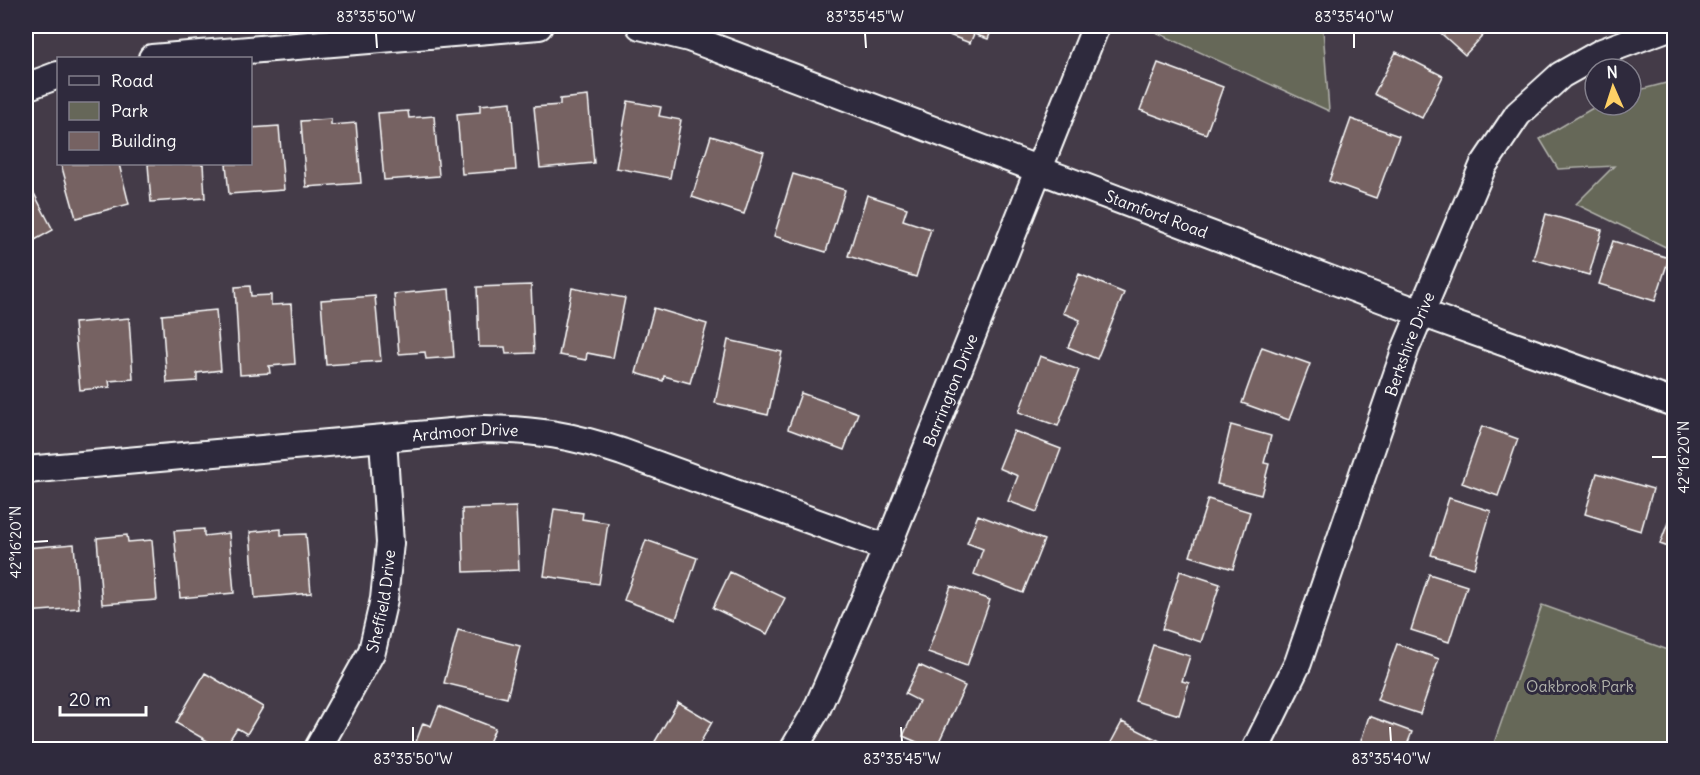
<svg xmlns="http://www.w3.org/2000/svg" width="1700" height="775" font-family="Delius,sans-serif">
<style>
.green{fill:#666759;stroke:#b2b3ac;stroke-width:1.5}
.building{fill:#766262;stroke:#fff;stroke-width:1.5}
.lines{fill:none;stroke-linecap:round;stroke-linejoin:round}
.minor-casing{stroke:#fff;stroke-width:30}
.minor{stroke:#2f2a3d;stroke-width:26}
.ticks{fill:none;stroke:#fff;stroke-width:2}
.labels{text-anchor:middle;stroke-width:6;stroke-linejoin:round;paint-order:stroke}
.street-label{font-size:16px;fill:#fff;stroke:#2f2a3d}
.park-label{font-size:16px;fill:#b2b3ac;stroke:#2f2a3d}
.neatline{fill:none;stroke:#fff;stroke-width:2}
.ticks-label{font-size:15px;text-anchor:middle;fill:#fff}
</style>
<rect width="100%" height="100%" fill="#443b48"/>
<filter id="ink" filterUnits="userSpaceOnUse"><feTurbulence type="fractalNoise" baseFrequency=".0167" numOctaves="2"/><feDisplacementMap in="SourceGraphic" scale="12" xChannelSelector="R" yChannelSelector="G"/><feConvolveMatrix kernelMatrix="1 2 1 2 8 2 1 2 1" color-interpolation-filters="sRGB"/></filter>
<g filter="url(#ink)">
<path class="green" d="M1151,26h177l-5,3 6,82 -180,-82z
M1674,81v170l-98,-47 38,-38 -56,3 -18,-30 58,-34h33v-13z
M1542,605l132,47v97h-182z"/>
<path class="building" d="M937,26h56l-5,13 -14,-5 -4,9 -34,-13z
M1433,26h53l3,3 -24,26z
M1396,52l47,24 -21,42 -48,-24z
M1158,63l65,24 -17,47 -66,-24z
M588,96l6,67 -54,5 -6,-61 26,-2v-6z
M628,101l33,6 -2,9 22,4 -11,58 -54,-10z
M511,102l5,68 -54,4 -5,-60 23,-2v-7z
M408,111l1,7 25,-2 5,60 -55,4 -6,-67z
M331,119v6l25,-2 5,60 -55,4 -5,-66z
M1351,119l48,17 -23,62 -47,-17z
M279,126l5,64 -55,4 -3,-30h24v-36z
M711,136l53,16 -20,62 -52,-17z
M61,164h58l10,40 -53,14z
M148,164h55l2,34 -54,4z
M793,174l52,16 -19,62 -52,-16z
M26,178l27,52 -27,15z
M867,195l40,13 -4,12 28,9 -15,48 -68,-21z
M1546,214l56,16 -13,45 -56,-16z
M1613,241l56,17 -14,43 -56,-17z
M1079,274l45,19 -27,66 -29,-12 12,-27 -17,-7z
M531,285l3,68 -28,1 -1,-7h-26l-2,-60z
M250,286l1,10 20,-1v10l20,-1 4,60 -26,2 1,7 -30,2 -5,-88z
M572,288l53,10 -12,60 -26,-5 -1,7 -27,-5z
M449,289l5,68 -28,2 -1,-7 -26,2 -5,-60z
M375,296l6,65 -55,4 -5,-65z
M654,308l53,16 -17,59 -26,-7 -1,5 -27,-8z
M216,310l5,60 -24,3v8l-30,2 -5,-68z
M129,318l4,61 -24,2 1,6 -30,3 -6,-67z
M728,340l54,12 -14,63 -53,-12z
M1262,347l48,17 -21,56 -47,-17z
M1040,356l39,14 -21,56 -39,-14z
M801,393l57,20 -14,37 -56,-21z
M1231,425l40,11 -7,27 5,1 -8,31 -44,-11z
M1482,426l36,13 -20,57 -36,-13z
M1014,431l47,18 -24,63 -29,-11 10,-25 -19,-8z
M1597,473l56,16 -12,42 -56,-17z
M1449,498l42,13 -17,57 -43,-13z
M1208,499l42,13 -17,57 -43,-13z
M1674,506v60l-8,-3 5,-15 -11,-4z
M516,507l3,63 -55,2 -2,-63z
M554,509l29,4 -1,6 26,4 -9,61 -55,-8z
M978,515l66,25 -21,53 -49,-19 9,-25 -16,-6z
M204,529v7l25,-3 5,60 -54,5 -6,-67z
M281,529v6l25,-1 5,59 -56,5 -5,-66z
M127,535l1,7 24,-2 5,60 -55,4 -5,-66z
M646,540l51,18 -21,61 -52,-19z
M74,544l5,64 -53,4v-64z
M1180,571l40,13 -19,58 -39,-13z
M730,572l55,26 -18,36 -54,-26z
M1429,574l38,12 -18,56 -38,-12z
M951,586l39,14 -23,66 -39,-14z
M458,630l62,16 -13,52 -63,-15z
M1397,644l42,15 -19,55 -43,-14z
M1153,645l37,11 -8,25 7,2 -10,32 -44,-14z
M919,665l46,21 -30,64 -32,-14 16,-35 -14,-7z
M205,673l58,34 -16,27 -10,-6 -14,22 -47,-27z
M678,702l34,20 -16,28h-46z
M439,706l56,22 -9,22h-73l10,-27 8,3z
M1369,716l43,16 -7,18h-47z
M1122,722l44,22 -3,6h-56z"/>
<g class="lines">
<defs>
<g id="minor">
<path id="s1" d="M640,26l49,12 696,262 289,103"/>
<path d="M152,58l387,-32"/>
<path d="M26,87l32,-12"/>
<path id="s2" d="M26,470l458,-41c54,1 87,6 138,23l265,96"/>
<path id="s3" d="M317,750l55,-99 12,-52 6,-56 -7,-103"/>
<path id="s4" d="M793,750l23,-39 71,-163 209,-522"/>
<path id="s5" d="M1255,750l43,-87 108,-315 77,-182 35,-52 43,-39 41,-23 70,-26"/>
</g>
</defs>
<use href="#minor" class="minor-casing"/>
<use href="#minor" class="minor"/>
</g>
</g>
<path class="ticks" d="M376,33l1,15M865,33l1,15M1354,33v15M1652,457h15M33,542l15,-1M413,727v15M901,727l1,15M1390,727l1,15"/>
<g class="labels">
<g class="street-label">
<text dy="6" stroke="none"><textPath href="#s1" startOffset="550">Stamford Road</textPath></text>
<text dy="6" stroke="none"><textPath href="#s5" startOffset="435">Berkshire Drive</textPath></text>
<text dy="6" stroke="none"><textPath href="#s4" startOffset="393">Barrington Drive</textPath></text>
<text dy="6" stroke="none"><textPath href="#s2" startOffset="441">Ardmoor Drive</textPath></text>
<text dy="6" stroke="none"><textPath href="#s3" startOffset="164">Sheffield Drive</textPath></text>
</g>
<g class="park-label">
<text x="1580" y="692">Oakbrook Park</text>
</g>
</g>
<rect width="1700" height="775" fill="none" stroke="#2f2a3d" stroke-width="66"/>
<rect x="57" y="57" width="195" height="108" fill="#2f2a3d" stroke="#827f8b" stroke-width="1.5"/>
<rect x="69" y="76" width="30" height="9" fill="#2f2a3d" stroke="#827f8b" stroke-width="1.5"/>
<text x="111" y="87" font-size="18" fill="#ffffff">Road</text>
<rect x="69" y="102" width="30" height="18" fill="#666759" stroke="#827f8b" stroke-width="1.5"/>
<text x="111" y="117" font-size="18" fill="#ffffff">Park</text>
<rect x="69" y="132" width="30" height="18" fill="#766262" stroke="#827f8b" stroke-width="1.5"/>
<text x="111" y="147" font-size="18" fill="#ffffff">Building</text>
<g transform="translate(1613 87) rotate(357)"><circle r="28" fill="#2f2a3d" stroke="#827f8b" stroke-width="1.5"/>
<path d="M0-4.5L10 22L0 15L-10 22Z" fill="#ffd166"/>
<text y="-9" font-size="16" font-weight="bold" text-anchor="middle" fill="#ffffff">N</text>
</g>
<path d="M60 706v9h86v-9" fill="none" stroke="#ffffff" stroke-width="3"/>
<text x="69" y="706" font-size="18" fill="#ffffff" stroke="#2f2a3d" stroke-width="4.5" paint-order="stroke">20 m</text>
<rect x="33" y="33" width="1634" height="709" class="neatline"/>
<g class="ticks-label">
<text x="376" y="22">83°35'50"W</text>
<text x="865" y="22">83°35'45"W</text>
<text x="1354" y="22">83°35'40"W</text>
<text transform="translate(1684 457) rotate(-90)" y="5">42°16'20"N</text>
<text transform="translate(16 542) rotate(-90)" y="5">42°16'20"N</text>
<text x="413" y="764">83°35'50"W</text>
<text x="902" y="764">83°35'45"W</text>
<text x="1391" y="764">83°35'40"W</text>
</g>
</svg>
